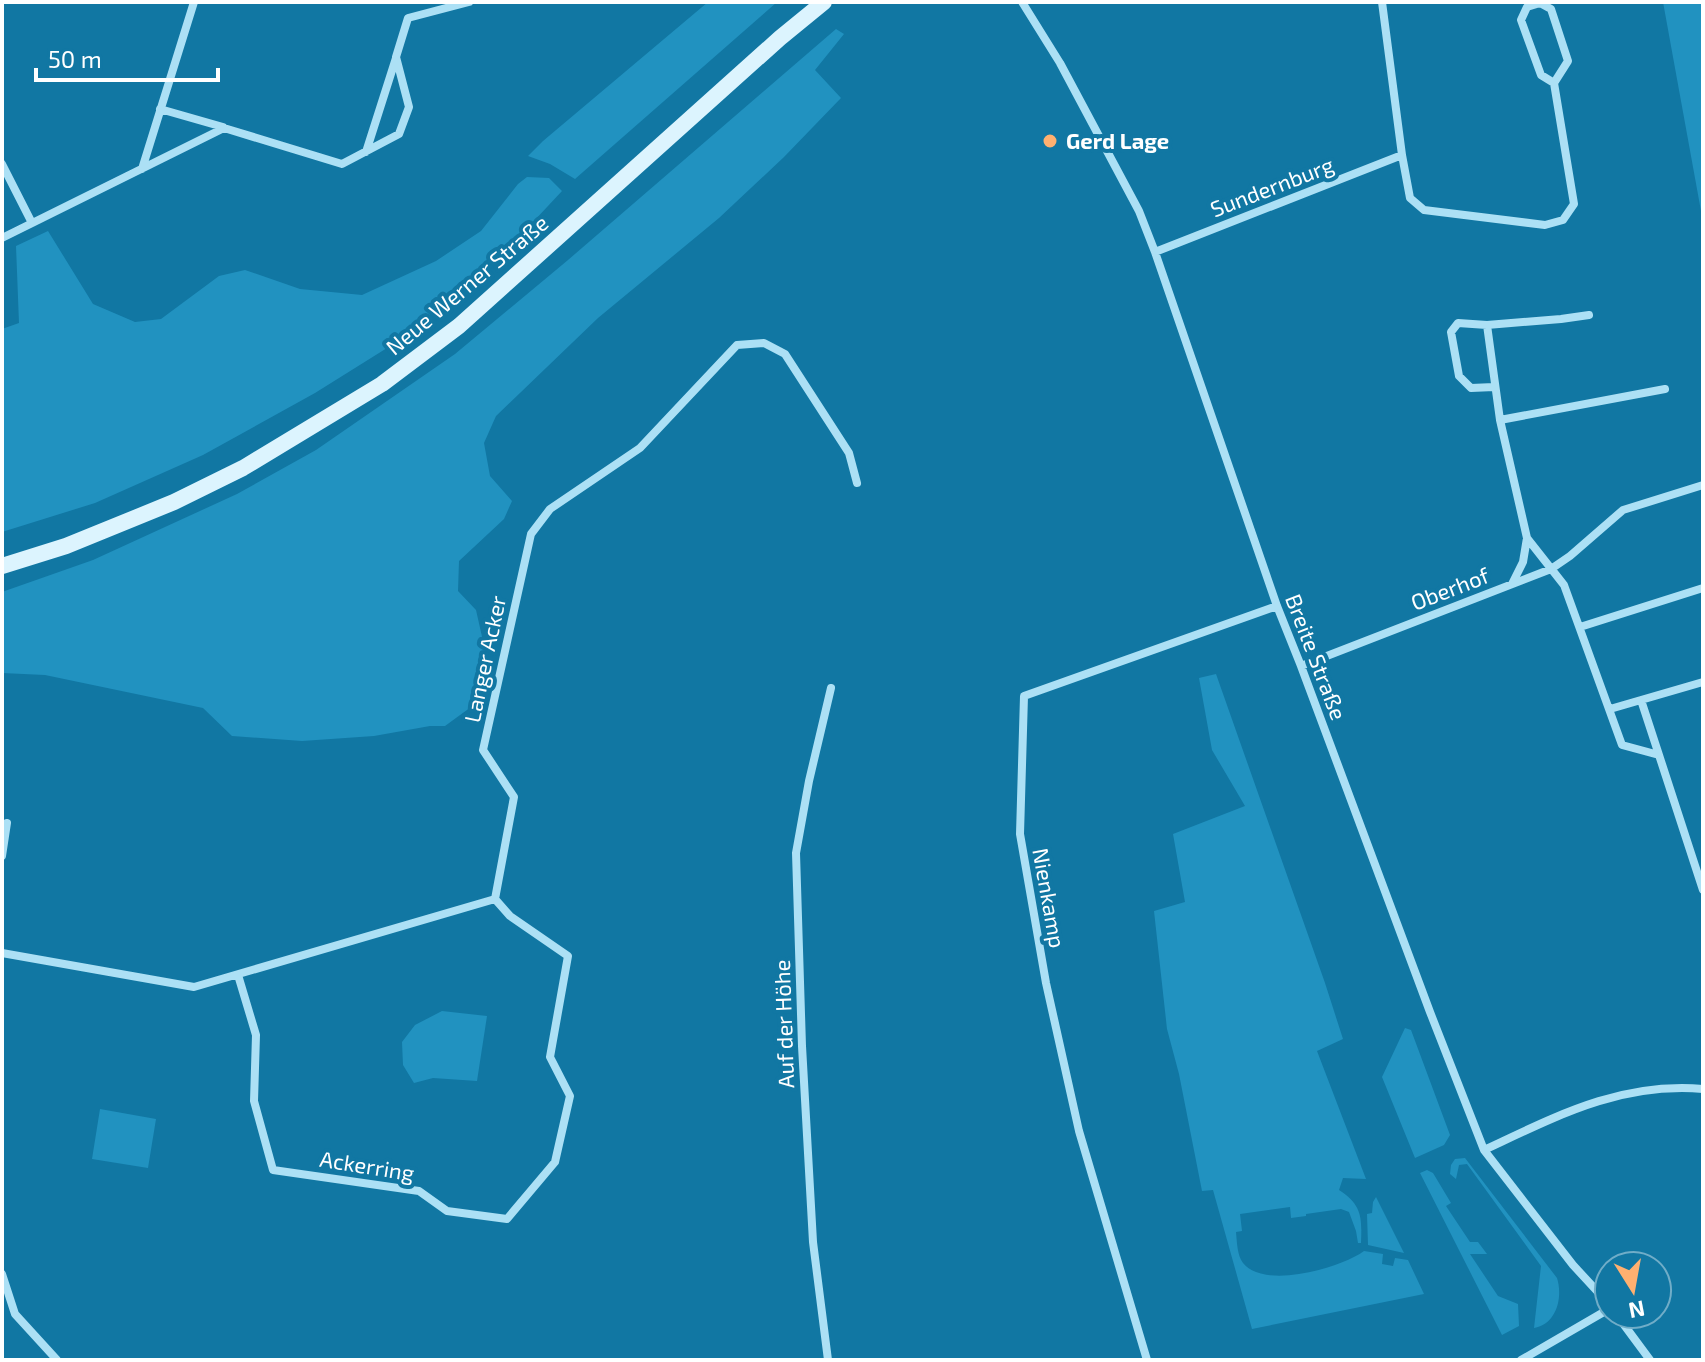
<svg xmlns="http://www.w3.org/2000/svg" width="1705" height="1362" font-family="'Exo 2',sans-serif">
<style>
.green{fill:#2192c0}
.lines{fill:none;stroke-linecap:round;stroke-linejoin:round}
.minor{stroke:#ace0f5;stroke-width:8}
.secondary{stroke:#dcf4fe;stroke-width:16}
.poi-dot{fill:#ffb070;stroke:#1177a3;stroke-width:3}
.labels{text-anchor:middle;stroke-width:8;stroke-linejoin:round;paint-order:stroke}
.poi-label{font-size:22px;font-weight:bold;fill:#fff;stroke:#1177a3;text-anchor:start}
.street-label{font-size:22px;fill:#fff;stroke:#1177a3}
</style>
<rect width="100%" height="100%" fill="#1177a3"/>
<path class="green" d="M708,2h69l-202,177 -25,-15 -22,-8 15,-15z
M1663,2h40v220z
M836,29l8,5 -29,36 26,28 -57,59 -65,61 -121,100 -102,98 -12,27 6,33 22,25 -8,18 -45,42 -1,30 18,19 9,40 -3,49 -37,27h-15l-56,10 -72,5 -70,-5 -29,-28 -158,-33 -43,-2v-81l91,-32 144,-66 79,-44 139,-96 113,-94z
M527,177l22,1 13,13 -58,62 -101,85 -88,55 -112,62 -108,48 -93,29v-203l17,-6 -3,-77 32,-15 45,73 42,18 26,-3 58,-43 26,-6 55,19 62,6 74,-34 45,-30 37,-47z
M1216,674l109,309 18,56 -26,12 49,128 -23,-1 -4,12c23,15 23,27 22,53h-3l-2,-12 -7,-19 -8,-3 -35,5v2l-15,2 -1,-11 -50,7 2,17 -6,1c1,10 1,23 7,31 21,27 98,5 121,-12l19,3 -1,10 11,2 2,-8 13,2 16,34 -172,35 -39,-139 -11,1 -23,-117 -12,-45 -13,-118 31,-9 -12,-68 72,-28 -33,-56 -13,-72z
M442,1011l45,5 -10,65 -44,-3 -19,5 -11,-18 -1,-23 13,-17z
M1405,1028l6,2 39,105 -6,10 -29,13 -33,-81z
M100,1109l56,10 -8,49 -56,-9z
M1465,1158l92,120c6,19 0,46 -23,50l7,-62 -74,-102 -8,1 -3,14 -6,-5 1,-9 4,-6z
M1427,1170l6,3 18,30 -5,3 24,36h8l9,12h-17l28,42 20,8 1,22 -17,9 -82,-162z
M1376,1197l28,56 -36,-8 -1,-31 5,-1 1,-11z"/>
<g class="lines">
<path class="minor" d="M1022,2l38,61 79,148 16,41 122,354 24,60 129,346 54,138 89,115 36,39
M1382,2l20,153 8,43 14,12 121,15 18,-5 11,-16 -20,-121 14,-22 -17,-52 -11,-6 -13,4 -6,13 20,55 13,8
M160,109l63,18
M366,152l30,-94
M2,164l30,59
M142,169l52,-167
M2,238l222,-110 118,36 57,-30 10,-27 -13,-50 12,-39 61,-16
M1155,252l247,-97
M1589,315l-28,4 -74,6 13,95 27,118 37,47 58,160 37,10 44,135
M1487,325l-29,-2 -7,9 8,44 12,12 23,-1
M1500,420l165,-31
M1512,584l11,-22 4,-24
M1580,627l123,-39
M1301,666l250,-97 19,-13 53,-46 80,-25
M1641,700l18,55
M1610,709l93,-27
M2,856l5,-33
M495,899l19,-102 -31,-47 48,-216 19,-25 90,-61 97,-103 27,-2 21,11 64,99 8,30
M2,953l192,34 301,-88
M238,975l18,60 -2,66 19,69 146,21 28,20 60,8 48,-57 15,-66 -20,-39 18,-101 -58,-40 -15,-17
M1484,1150c73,-34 136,-68 219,-61
M2,1274l13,40 42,46
M1616,1314l34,46
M828,1360l-15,-118 -11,-196 -6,-193 13,-72 22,-93
M1147,1360l-68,-229 -33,-148 -26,-149 4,-138 253,-90
M1521,1360l88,-51"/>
<path class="secondary" d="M2,566l64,-20 108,-44 69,-34 139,-84 77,-58 321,-288 44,-36"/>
</g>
<circle class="poi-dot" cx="1050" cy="141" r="8"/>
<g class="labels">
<g class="poi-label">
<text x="1066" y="149">Gerd Lage</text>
</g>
<g class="street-label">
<text transform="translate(1272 187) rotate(-21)" y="8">Sundernburg</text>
<text transform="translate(467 285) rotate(-40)" y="8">Neue Werner Straße</text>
<text transform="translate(1450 589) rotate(-21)" y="8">Oberhof</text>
<text transform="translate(1316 657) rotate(69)" y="8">Breite Straße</text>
<text transform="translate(485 659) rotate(-78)" y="8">Langer Acker</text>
<text transform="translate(1049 898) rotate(80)" y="8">Nienkamp</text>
<text transform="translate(784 1024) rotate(-92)" y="8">Auf der Höhe</text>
<text transform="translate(367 1166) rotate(9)" y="8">Ackerring</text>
</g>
</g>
<rect width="1705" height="1362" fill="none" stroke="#ffffff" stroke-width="8"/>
<g transform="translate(1633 1290) rotate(169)"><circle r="38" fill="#1177a3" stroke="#70adc8" stroke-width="2"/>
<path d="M0-6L14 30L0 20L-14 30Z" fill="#ffb070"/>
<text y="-12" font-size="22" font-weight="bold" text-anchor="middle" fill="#ffffff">N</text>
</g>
<path d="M36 68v12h182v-12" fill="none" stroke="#ffffff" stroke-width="4"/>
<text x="48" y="68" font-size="24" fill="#ffffff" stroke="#1177a3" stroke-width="6" paint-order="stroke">50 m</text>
</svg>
